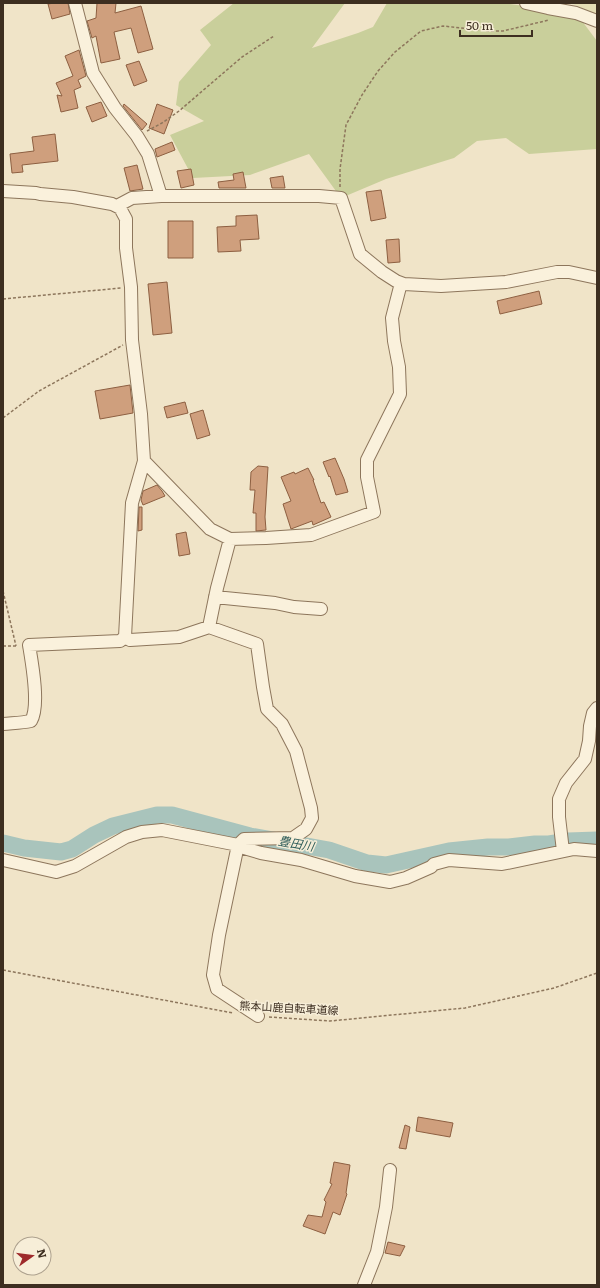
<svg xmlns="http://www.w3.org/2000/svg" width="600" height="1288" font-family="Literata,'Noto Sans JP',serif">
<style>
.farmland{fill:#e6deb5}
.green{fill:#c9cf9b}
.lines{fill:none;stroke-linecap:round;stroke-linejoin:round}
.river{stroke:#a9c4bc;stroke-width:17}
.building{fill:#cf9f7d;stroke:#8d5f41}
.minor-casing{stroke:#8d765c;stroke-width:14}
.path{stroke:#8d765c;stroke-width:1.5;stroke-dasharray:3 2;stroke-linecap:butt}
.minor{stroke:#faf1dc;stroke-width:12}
.labels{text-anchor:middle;stroke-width:3;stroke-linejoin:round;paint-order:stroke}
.street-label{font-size:11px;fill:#3d2e20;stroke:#f7eed8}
.water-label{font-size:12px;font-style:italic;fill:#2f5d5a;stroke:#f7eed8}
</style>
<rect width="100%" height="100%" fill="#f0e4c8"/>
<path class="farmland" d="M571,3h26v12z"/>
<path class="green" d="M234,3h111l-33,45 46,-15 15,-6 14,-24h115l74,10 21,28v108l-68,5 -23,-16 -29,3 -23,17 -68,21 -45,19 -32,-44 -59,21 -57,3 -23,-43 34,-14 -28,-16 3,-23 32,-37 -11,-15z"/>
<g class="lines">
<path class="river" d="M3,843l21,5 37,4 11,-3 22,-14 19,-9 44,-11h15l78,21 79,14 38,13 19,2 63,-14 39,-4h21l26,-3h14l19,-3 29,-1"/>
</g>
<path class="building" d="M54,3h14l2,11 -18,5 -4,-15z
M97,3h19l-1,10 26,-7 12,43 -15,4 -7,-25 -17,4 6,27 -19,4 -5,-27 -4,2 -5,-17 9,-3z
M79,50l7,26 -8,4 3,7 -7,3 4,18 -17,4 -4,-17 5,1 -6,-13 17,-7 -8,-20z
M139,61l8,20 -13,5 -8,-21z
M101,102l6,14 -15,6 -6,-15z
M124,104l23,20 -5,6 -19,-24z
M157,104l16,6 -9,24 -15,-6z
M55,134l3,27 -36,4 1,7 -11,1 -2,-19 24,-3 -2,-14z
M172,142l3,8 -18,7 -2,-8z
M137,165l6,24 -13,2 -6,-23z
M191,169l3,16 -13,3 -4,-17z
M243,172l3,16h-27l-1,-6 16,-2 -1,-6z
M283,176l2,12h-13l-2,-10z
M381,190l5,28 -15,3 -5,-29z
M257,215l2,24 -19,1 1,11 -23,1 -1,-25 19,-1v-10z
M168,221h25v37h-25z
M399,239l1,23 -12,1 -2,-23z
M167,282l5,51 -19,2 -5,-51z
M539,291l3,13 -42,10 -3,-13z
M130,385l3,28 -33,6 -5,-28z
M185,402l3,11 -21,5 -3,-11z
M203,410l7,25 -13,4 -7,-25z
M335,458l9,21 4,13 -12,3 -6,-19 -1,1 -6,-15z
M258,466l10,1 -3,50 1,13 -10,1v-18h-3l2,-23h-5l1,-18z
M308,468l6,12h-1l8,23 3,-1 7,15 -18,8 -1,-4 -21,8 -8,-25 8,-3 -10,-24 13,-5 1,2z
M157,485l5,6 3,5 -22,9 -2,-5 2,-9z
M139,507h3v23l-4,1z
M186,532l4,22 -11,2 -3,-22z
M418,1117l35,6 -3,14 -34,-6z
M405,1125l5,2 -4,22 -7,-1z
M334,1162l16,3 -4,28 1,1 -7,21 -7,-3 -8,22 -22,-8 5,-11 14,2 4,-15 -2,-2 8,-16 -2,-1z
M388,1242l17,4 -5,10 -15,-3z"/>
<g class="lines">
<defs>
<path id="minor" d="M75,3l18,70 22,35 22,28 11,18 13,42
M526,3l22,5 28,5 21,8
M3,191l33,2 4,1 33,3 39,7 8,4 6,11v29l5,39 1,53 9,74 3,47 -12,42 -7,134
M117,206l15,-8 29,-2h158l22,2 19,56 22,18 14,9 8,3 37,2 65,-4 51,-10h12l28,6
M144,461l66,68 20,10 36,-1 45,-3 63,-23 -7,-35v-17l33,-66 -1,-27 -5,-26 -2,-23 9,-35
M215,597l60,6 19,4 27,2
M209,627l8,-39 13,-49
M125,637l5,3 49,-3 30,-10 48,17 6,43 4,22 15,15 14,27 15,57 1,10 -6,11 -13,9 -49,1 -6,6 -19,90 -6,40 4,14 41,27
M3,724c10,-1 18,-1 28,-3 9,-15 1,-58 -2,-76l91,-4 5,-4
M563,851l-4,-34v-18l7,-16 19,-24 4,-18 1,-15 3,-13 4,-5
M3,860l53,12 19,-6 51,-29 16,-5 20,-2 76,15 6,3 17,5 40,7 54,16 35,6 16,-4 25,-11 3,-3 15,-4 53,4 72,-15 23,2
M364,1285l13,-33 9,-45 4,-37"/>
</defs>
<use href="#minor" class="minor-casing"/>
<path class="path" d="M147,131l15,-8 17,-12 63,-54 32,-21
M340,187v-18l6,-44 16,-30 16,-24 17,-19 26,-21 22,-5 47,5h13l46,-11
M3,299l118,-11
M3,418l36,-27 84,-46
M3,591l13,55
M3,646h14
M3,970l230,43
M269,1017l61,4 135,-13 89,-20 43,-15"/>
<use href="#minor" class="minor"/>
</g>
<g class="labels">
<g class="street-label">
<text transform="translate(289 1008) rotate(3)" y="4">熊本山鹿自転車道線</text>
</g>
<g class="water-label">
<text transform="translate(296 844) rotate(10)" y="4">豊田川</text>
</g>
</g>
<rect width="600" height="1288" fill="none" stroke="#3d2e20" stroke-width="8"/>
<g transform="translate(32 1256) rotate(76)"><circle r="19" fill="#f7eed8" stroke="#ada18e"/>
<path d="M0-3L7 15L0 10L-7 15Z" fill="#9e2a2b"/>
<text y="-6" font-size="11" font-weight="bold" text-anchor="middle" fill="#3d2e20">N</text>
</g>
<path d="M460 30v6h72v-6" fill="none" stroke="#3d2e20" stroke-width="2"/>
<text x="466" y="30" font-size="12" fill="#3d2e20" stroke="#f7eed8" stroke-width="3" paint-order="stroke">50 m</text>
</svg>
